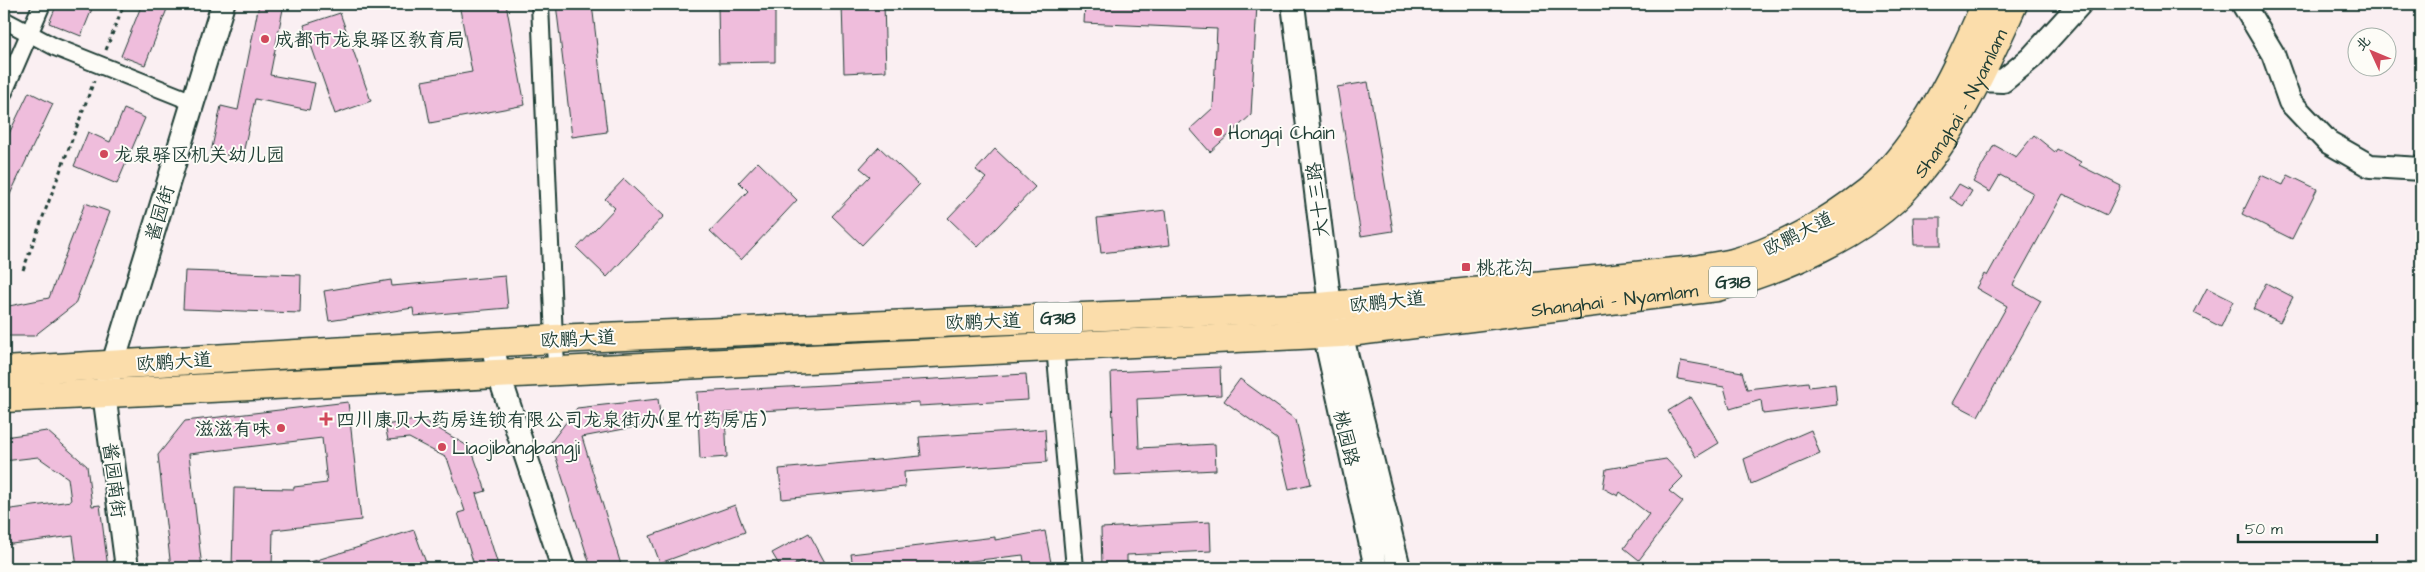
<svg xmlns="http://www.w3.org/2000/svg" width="2425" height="572" font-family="'Architects Daughter','LXGW WenKai TC',sans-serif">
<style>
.building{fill:#efbddc;stroke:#1f3d34}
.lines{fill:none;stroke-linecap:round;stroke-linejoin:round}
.street-casing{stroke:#1f3d34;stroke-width:20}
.secondary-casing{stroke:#1f3d34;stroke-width:26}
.highway-casing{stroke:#1f3d34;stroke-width:31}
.path{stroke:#1f3d34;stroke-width:3;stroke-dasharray:4 4;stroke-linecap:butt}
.street{stroke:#fdfcf7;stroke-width:16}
.secondary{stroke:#fdfcf7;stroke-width:22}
.highway{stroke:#fbddab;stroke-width:28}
.poi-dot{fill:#d1495b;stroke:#fdfcf7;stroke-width:2}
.labels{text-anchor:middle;stroke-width:4;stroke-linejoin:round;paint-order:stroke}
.shield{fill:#fdfcf7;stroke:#62766e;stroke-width:1}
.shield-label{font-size:18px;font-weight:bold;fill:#1f3d34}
.poi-label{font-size:19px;fill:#1f3d34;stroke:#fdfcf7;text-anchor:start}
.street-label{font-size:19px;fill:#1f3d34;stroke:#fdfcf7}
</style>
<rect width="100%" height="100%" fill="#faeff2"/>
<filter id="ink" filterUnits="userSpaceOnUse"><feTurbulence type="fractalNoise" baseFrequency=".02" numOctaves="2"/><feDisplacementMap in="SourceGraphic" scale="10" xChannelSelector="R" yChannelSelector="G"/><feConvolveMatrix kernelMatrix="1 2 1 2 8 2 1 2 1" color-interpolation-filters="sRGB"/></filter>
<g filter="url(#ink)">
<path class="building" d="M57,4h37l-13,32 -32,-13z
M142,4h27l-24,61 -24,-9z
M259,4h25l-14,71 45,8 -6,27 -54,-11 -13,59 -31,-6 10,-46 17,4z
M459,4h47l19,101 -95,18 -8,-42 50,-9z
M556,4h36l15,128 -35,5z
M718,4h57v58l-56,1z
M842,4h42l2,67 -42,2z
M1085,4h172l-6,111 -41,37 -20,-23 23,-21 4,-79 -133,-6z
M340,13l31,88 -36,13 -31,-89z
M1368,82l25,149 -32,5 -24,-149z
M29,92l24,12 -49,103v-63z
M124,109l21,9 -28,66 -43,-18 14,-34 22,10z
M2034,135l21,17 2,-3 24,13 -2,3 42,21 -14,29 -44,-21 -50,91 28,16 -63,115 -25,-13 54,-97 -31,-18 8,-14 3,2 46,-83 -33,-18 -10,17 -17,-10 21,-37 22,12z
M879,147l40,38 -57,60 -30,-29 38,-40 -10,-8z
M995,149l40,38 -57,60 -30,-29 38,-40 -10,-8z
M758,162l39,38 -56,60 -31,-29 38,-40 -9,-9z
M2261,175l22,10 5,-10 29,14 -25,50 -50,-25z
M624,179l40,37 -57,61 -30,-29 38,-40 -10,-9z
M1959,184l13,7 -9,15 -13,-8z
M85,203l25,9 -35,92 -41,32h-30v-29l45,-9z
M1166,210l4,35 -69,8 -4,-35z
M1913,217h28v28h-27z
M185,271l116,4 -1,38 -117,-4z
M505,276l3,32 -94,8 -1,-8 -84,13 -5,-30 67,-11 1,6z
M2266,283l27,14 -13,25 -27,-13z
M2207,288l26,13 -12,26 -27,-14z
M1681,361l61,11 5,17 61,-7 1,5 26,-3 2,21 -74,9 -2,-14 -31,9 -6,-22 -46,-8z
M1220,367l1,28 -84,4 2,49 76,-4 1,26 -101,5 -4,-103z
M1026,374l2,26 -109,6v-4l-194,11 2,44 -27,2 -3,-67z
M1240,379l56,41 15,64 -22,5 -12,-50 -53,-38z
M1691,397l28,46 -23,14 -28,-46z
M658,399l3,23 -79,15 40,131h-31l-40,-126 26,-34z
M348,402l13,118 -88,10 -1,38h-40l2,-80 60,1v-2l33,-4 -5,-45 -133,16 13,114h-31l-13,-113 27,-34z
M422,419l49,29 15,43 -10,3 23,74h-24l-17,-55 7,-2 -18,-53 -38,-20 -21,2 -3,-15z
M1045,429l2,33 -143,10 1,15 -123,12 -3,-30 142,-13 -2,-19z
M1811,430l9,24 -69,30 -7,-25z
M47,431l40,35 5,40 8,-1 8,63h-31l-4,-32 -69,9v-35l67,-9 -3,-23 -30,-21 -34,4v-24z
M1666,459l17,18 -14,14 14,11 -44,58 -15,-12 25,-34 -29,-22 -2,4 -15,-8 3,-19z
M735,505l10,27 -85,31 -10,-27z
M1210,522l1,29 -84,4v13h-25l-1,-40z
M414,530l14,38h-127v-3z
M1045,531l7,37h-27l-2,-13 -113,13h-57l-2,-14 144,-17v3z
M809,533l19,35h-22l-4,-7 -12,7h-9l-9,-15z"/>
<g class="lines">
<defs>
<path id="street" d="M540,4l14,335 3,33
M4,20l51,27 138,55
M4,92l38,-88
M1055,347l20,221"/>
<path id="secondary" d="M1293,4l37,302
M2243,4l30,50 17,48 38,40 42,24 51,3
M1978,80l25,1 28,-23 49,-54
M1340,316l1,17 58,235
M1321,318l55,250
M492,343l7,32 64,193
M127,568l-23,-175 119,-389"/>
<g id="highway">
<path d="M4,371l550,-32 766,-32 375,-37c12,-3 26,-4 38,-7 47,-12 96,-41 134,-71 25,-20 46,-49 63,-76 22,-35 39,-74 56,-112"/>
<path id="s1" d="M4,398l1337,-65 376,-46c63,-18 149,-53 192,-103 47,-53 75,-117 104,-180"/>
</g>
</defs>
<use href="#street" class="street-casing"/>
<use href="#secondary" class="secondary-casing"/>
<use href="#highway" class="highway-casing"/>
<path class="path" d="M106,50l18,-46
M23,270l71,-189"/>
<use href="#street" class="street"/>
<use href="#secondary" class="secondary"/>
<use href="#highway" class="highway"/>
</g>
</g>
<g class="poi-dot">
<circle cx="265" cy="39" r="5"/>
<circle cx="1218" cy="132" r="5"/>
<circle cx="104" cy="154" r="5"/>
<rect x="1461" y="262" width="10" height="10" rx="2.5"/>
<path d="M323.5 411.5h5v5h5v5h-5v5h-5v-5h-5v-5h5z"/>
<circle cx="281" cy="428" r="5"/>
<circle cx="442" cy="447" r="5"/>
</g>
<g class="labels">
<g class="shield">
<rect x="1709" y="266.5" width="48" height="31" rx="4"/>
<rect x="1034" y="302.5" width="48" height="31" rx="4"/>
</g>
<g class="shield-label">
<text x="1733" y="288">G318</text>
<text x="1058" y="324">G318</text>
</g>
<g class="poi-label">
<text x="275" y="46">成都市龙泉驿区教育局</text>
<text x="1228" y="139">Hongqi Chain</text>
<text x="114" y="161">龙泉驿区机关幼儿园</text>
<text x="1476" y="274">桃花沟</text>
<text x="336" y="426">四川康贝大药房连锁有限公司龙泉街办(星竹药房店)</text>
<text x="271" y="435" text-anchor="end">滋滋有味</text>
<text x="452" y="454">Liaojibangbangji</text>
</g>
<g class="street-label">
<text dy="7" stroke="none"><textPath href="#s1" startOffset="2034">Shanghai - Nyamlam</textPath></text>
<text transform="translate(1317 200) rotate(-97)" y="7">大十三路</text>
<text transform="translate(159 213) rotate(-73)" y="7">酱园街</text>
<text transform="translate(1798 233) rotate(-27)" y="7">欧鹏大道</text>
<text dy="7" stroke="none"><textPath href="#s1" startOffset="1614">Shanghai - Nyamlam</textPath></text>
<text transform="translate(1387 301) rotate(-6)" y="7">欧鹏大道</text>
<text transform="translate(983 321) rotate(-2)" y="7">欧鹏大道</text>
<text transform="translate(578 338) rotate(-3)" y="7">欧鹏大道</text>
<text transform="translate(174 361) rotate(-4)" y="7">欧鹏大道</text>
<text transform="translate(1347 438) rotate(77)" y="7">桃园路</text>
<text transform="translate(115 480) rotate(83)" y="7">酱园南街</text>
</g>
</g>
<rect width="2425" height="572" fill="none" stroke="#fdfcf7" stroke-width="20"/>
<rect x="10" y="10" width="2405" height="552" fill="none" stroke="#1f3d34" stroke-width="2" filter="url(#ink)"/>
<g transform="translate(2372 52) rotate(314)"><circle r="24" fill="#fdfcf7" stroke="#a4b0a9"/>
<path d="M0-4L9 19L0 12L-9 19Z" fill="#d1495b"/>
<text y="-8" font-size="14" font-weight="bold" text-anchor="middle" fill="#1f3d34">北</text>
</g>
<path d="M2238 534v8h139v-8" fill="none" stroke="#1f3d34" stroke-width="2.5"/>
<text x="2245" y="534" font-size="15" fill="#1f3d34" stroke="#fdfcf7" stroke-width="4" paint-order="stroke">50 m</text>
</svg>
